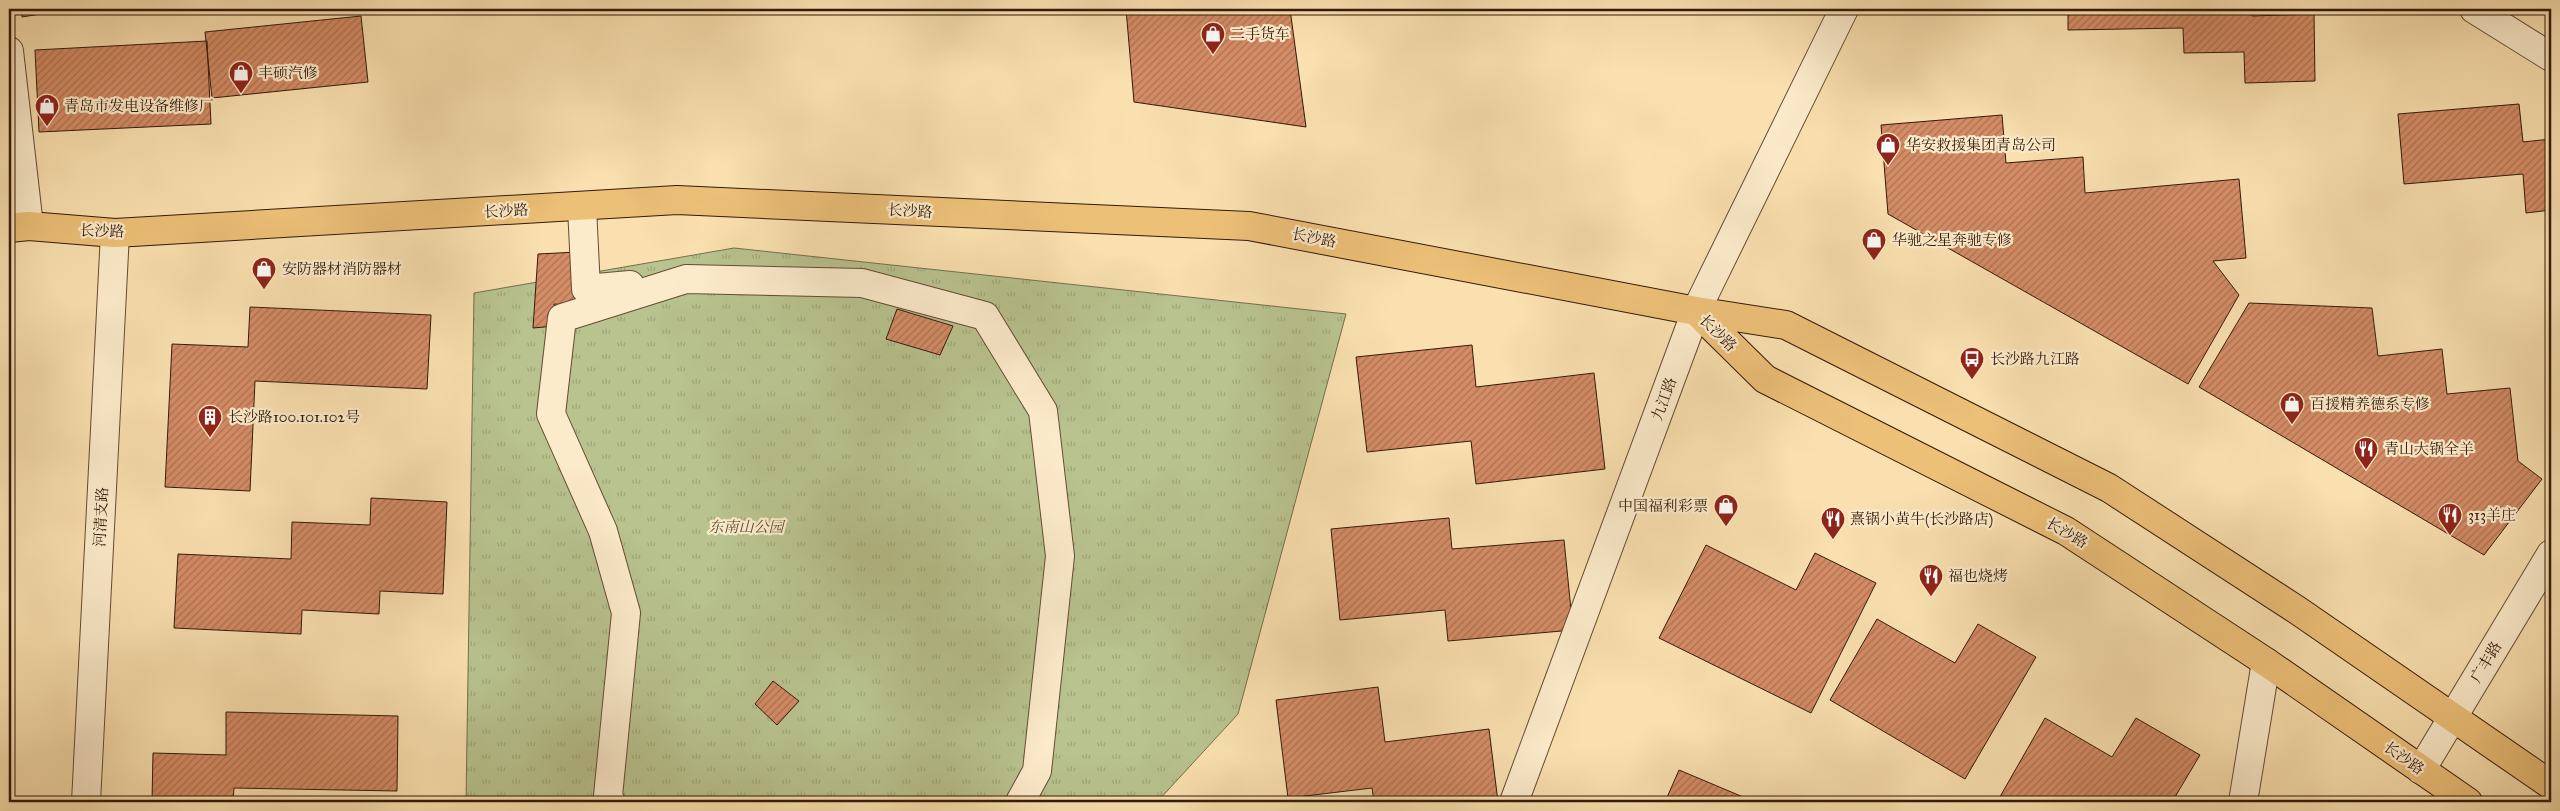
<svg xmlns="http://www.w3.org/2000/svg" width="2560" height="811" font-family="'IM FELL Great Primer','Noto Serif SC',serif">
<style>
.park{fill:url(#park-tufts);stroke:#766e4c}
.building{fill:url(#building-hatch);stroke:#33190a}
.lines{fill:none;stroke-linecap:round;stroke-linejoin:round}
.minor-casing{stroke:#654b33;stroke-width:30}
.major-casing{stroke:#33190a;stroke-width:30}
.minor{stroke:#fcebcb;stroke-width:28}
.major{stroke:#edc078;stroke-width:28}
.labels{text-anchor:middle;stroke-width:4.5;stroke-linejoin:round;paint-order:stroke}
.poi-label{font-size:15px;fill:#33190a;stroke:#fcebcb;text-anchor:start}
.street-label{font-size:15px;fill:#33190a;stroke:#fcebcb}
.park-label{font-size:15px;font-style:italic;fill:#5b4c32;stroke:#fcebcb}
</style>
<defs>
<pattern id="park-tufts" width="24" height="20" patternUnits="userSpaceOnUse" patternTransform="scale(1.25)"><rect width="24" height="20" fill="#b8c38f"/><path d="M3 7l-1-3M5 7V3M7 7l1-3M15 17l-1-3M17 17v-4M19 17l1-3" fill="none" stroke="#9fa77a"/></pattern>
<pattern id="building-hatch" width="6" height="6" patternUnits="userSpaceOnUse" patternTransform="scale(1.25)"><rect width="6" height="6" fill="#d48c66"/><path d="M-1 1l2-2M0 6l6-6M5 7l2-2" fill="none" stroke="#ad7252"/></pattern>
</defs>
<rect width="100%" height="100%" fill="#fae0af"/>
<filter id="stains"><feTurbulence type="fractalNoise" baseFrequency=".004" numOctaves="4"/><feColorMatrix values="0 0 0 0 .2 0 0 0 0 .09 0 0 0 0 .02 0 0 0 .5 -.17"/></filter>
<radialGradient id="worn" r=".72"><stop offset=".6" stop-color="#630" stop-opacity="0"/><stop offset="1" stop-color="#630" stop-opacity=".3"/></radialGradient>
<path class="park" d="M734,248l612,66 -108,400 -81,88h-691l8,-509z"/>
<path class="building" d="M22,9h50l-50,8z
M1126,9h164l16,118 -172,-25z
M2068,9h184v7l62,-2 1,67 -70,2 -1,-31 -60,1 -1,-25 -115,2z
M361,16l7,66 -156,16 -7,-66z
M207,41l4,83 -172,8 -4,-82z
M2519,104l4,38 28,-3v71l-25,3 -3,-39 -119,10 -6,-70z
M2002,115l4,48 77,-6 2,36 154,-14 7,79 -33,3 26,34 -51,89 -300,-170 -7,-89z
M578,252l1,54 -25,-2 1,22 -22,2 5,-74z
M2249,303l123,5 6,48 64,-7 5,45 63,-6 8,73 24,18 -58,76 -285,-168z
M250,307l181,8 -4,74 -172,-8 -5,110 -85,-4 7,-143 76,3z
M897,309l56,17 -13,29 -54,-16z
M1472,345l4,42 118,-14 11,96 -129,15 -5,-43 -104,11 -11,-95z
M371,498l76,4 -4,92 -63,-3 -1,23 -77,-4 -1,24 -127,-6 4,-74 113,5 1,-37 78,3z
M1449,518l3,31 112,-9 9,90 -125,11 -3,-31 -105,10 -9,-91z
M1706,545l90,45 19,-37 61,30 -65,130 -152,-75z
M1877,619l78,44 23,-39 58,33 -71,122 -135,-79z
M773,681l26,20 -22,24 -22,-21z
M1378,687l7,55 104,-13 9,73h-124l-2,-14 -84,10 -12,-98z
M226,712l172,4 -1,75 -163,-3 -1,14h-81l1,-49 73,2z
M2045,718l67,39 24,-39 64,37 -28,47h-175z
M1679,770l76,32h-90z"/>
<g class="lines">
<defs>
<path id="minor" d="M2474,9l77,48
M9,51l20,175
M582,207l4,82 44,-4
M2421,770l130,-216
M86,802l29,-569
M611,802l-3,-6 18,-183 -23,-82 -52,-117 11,-96 124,-39 176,4 123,33 58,95 17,145 -23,215 -17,31
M1514,802l182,-491 148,-302
M2243,802l23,-140"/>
<path id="major" d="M9,228l20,-2 86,7 562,-33 572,26 447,85 90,14 323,163 188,122 254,175
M1696,311l69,68 301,152 200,131 202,140"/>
</defs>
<use href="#minor" class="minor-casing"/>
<use href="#major" class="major-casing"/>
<use href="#minor" class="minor"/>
<use href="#major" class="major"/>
</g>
<defs>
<symbol id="shop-pin" viewBox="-11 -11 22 30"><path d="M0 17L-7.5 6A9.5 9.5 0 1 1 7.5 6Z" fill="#8f2418" stroke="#fcebcb"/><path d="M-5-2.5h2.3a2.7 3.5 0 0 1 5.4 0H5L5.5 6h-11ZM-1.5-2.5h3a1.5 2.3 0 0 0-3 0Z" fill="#fff"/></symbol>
<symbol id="bus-pin" viewBox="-11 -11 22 30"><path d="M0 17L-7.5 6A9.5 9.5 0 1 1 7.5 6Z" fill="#8f2418" stroke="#fcebcb"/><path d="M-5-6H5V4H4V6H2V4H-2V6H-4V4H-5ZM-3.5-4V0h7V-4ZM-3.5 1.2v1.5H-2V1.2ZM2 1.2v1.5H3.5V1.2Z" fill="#fff"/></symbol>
<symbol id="building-pin" viewBox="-11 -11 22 30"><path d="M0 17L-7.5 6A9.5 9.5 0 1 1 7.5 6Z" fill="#8f2418" stroke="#fcebcb"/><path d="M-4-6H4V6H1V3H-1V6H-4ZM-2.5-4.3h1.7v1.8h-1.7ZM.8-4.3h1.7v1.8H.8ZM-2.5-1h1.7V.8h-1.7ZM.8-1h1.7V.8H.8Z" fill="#fff"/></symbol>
<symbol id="restaurant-pin" viewBox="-11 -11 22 30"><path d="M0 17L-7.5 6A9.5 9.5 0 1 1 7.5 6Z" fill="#8f2418" stroke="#fcebcb"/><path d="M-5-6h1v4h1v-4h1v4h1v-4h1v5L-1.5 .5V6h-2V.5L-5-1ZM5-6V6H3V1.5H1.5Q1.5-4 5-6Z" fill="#fff"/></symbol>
</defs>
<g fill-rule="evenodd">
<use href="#shop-pin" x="1199" y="20" width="28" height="38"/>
<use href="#shop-pin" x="227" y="59" width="28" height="38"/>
<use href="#shop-pin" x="33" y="92" width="28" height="38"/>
<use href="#shop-pin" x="1874" y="131" width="28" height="38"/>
<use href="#shop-pin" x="1860" y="226" width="28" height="38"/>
<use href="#shop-pin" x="250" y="255" width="28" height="38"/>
<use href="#bus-pin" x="1958" y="345" width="28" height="38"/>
<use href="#shop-pin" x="2278" y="390" width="28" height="38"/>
<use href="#building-pin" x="196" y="403" width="28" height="38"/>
<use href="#restaurant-pin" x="2352" y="435" width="28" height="38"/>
<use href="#shop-pin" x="1712" y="492" width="28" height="38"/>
<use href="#restaurant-pin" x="2436" y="501" width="28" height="38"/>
<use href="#restaurant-pin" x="1819" y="505" width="28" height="38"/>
<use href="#restaurant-pin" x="1917" y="562" width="28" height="38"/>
</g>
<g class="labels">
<g class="poi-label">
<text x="1230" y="39">二手货车</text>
<text x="258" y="78">丰硕汽修</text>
<text x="64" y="111">青岛市发电设备维修厂</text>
<text x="1906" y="150">华安救援集团青岛公司</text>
<text x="1892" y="245">华驰之星奔驰专修</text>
<text x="282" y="274">安防器材消防器材</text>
<text x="1990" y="364">长沙路九江路</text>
<text x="2310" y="409">百援精养德系专修</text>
<text x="228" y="422">长沙路100.101.102号</text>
<text x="2384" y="454">青山大锅全羊</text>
<text x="1708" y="511" text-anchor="end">中国福利彩票</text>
<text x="2468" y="520">313羊庄</text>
<text x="1850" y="524">熹锅小黄牛(长沙路店)</text>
<text x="1948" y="581">福也烧烤</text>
</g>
<g class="street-label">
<text transform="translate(506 211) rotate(-3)" y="5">长沙路</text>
<text transform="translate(910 211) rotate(3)" y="5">长沙路</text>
<text transform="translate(102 231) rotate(2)" y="5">长沙路</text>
<text transform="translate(1314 238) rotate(11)" y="5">长沙路</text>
<text transform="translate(1718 333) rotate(45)" y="5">长沙路</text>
<text transform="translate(1664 399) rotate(-70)" y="5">九江路</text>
<text transform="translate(101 517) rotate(-87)" y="5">河清支路</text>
<text transform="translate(2067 533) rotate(30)" y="5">长沙路</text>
<text transform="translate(2486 662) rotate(-59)" y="5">广丰路</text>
<text transform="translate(2404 758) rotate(35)" y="5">长沙路</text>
</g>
<g class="park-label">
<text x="746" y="532">东南山公园</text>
</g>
</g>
<rect width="2560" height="811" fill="none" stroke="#fae0af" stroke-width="30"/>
<rect x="10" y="10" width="2540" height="791" fill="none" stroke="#33190a" stroke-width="2.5"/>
<rect x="15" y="15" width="2530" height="781" fill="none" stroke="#33190a"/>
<rect width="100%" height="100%" filter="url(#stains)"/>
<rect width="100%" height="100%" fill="url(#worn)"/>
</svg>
